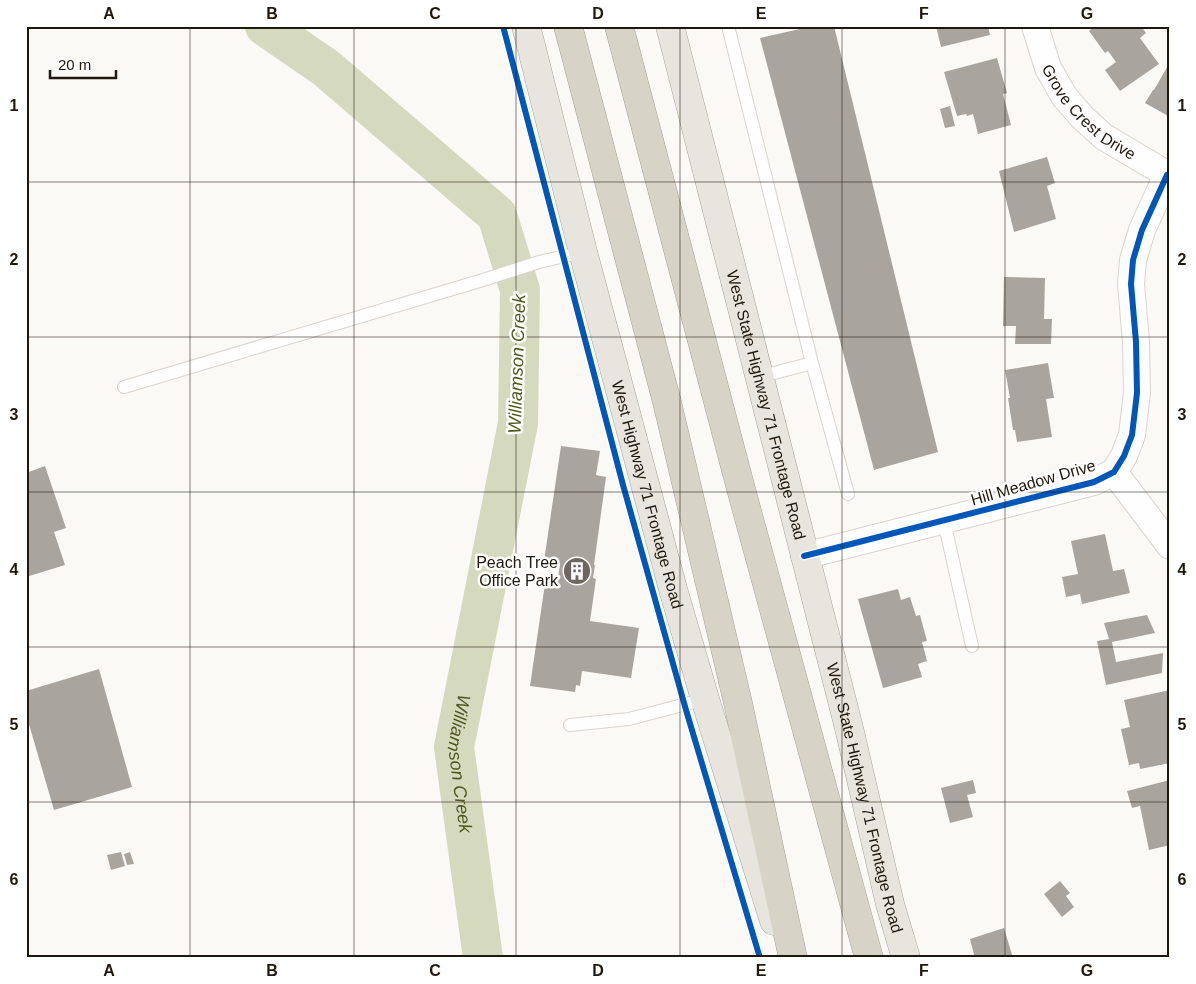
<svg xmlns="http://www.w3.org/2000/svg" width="1196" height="984" font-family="Helvetica,sans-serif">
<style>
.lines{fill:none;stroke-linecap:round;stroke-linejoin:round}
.river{stroke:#d5d9be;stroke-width:40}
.building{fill:#aaa49f}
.lane-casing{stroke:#d9d4cd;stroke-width:14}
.street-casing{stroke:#d9d4cd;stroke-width:28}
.primary-casing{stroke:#a7a395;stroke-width:29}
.highway-casing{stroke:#a7a395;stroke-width:29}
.lane{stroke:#fefefe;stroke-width:12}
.street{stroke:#fefefe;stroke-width:26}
.primary{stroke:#e7e5dd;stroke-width:28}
.highway{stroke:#d7d4c7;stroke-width:28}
.cycleway-casing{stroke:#fff;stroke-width:9}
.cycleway{stroke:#0057b8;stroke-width:6}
.grid{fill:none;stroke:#20180d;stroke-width:1;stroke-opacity:0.55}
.labels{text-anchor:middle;stroke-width:5;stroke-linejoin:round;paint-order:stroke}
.street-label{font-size:16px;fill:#20180d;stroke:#fff}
.poi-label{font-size:16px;fill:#20180d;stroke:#fff;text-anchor:end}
.water-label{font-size:18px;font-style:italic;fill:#51581e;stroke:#fff}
.neatline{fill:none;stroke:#20180d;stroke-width:2}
.grid-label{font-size:16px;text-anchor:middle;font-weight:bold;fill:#20180d}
</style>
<rect width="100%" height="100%" fill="#fbf9f6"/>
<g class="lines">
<path class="river" id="s1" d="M265,26l61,42 171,147 23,75 -2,133 -64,324 29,211"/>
</g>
<path class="building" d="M813,26h21l104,426 -64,18 -114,-432z
M936,26h52l2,9 -49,12z
M1095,26h46l5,7 -6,5 19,26 -39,27 -15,-21 11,-8 -8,-11 -3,2 -16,-22z
M997,58l10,35 -4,1 8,31 -33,9 -5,-20 -6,2 -1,-2 -9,2 -13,-44z
M1170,62v55l-25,-14 8,-13h1z
M950,106l5,20 -10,2 -5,-19z
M1047,157l8,26 -8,3 9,33 -42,13 -15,-61z
M1004,277l41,1 -1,41h8l-1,25h-36l1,-18h-13z
M1048,363l6,35 -8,1 6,38 -35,5 -2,-12h-2l-5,-32h2l-5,-28z
M561,446l39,5 -4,24 10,2 -12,88h1l-2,13 3,1 -6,42 49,7 -8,50 -49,-7 -2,15 -4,-1 -1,7 -45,-6 16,-109 12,2 2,-16 -16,-2z
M45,466l21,62 -12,4 11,33 -39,12v-104z
M1105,534l8,37 11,-2 6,24 -48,11 -2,-10 -14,3 -4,-20 16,-3 -7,-33z
M898,589l3,11 9,-3 6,19 4,-1 7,26 -5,1 5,19 -9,3 4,13 -39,11 -25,-89z
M1147,615l8,18 -43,9 4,20 47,-9 -1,20 -56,12 -9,-44 12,-2 -5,-16z
M99,669l33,118 -78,23 -28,-96v-23z
M1170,690v28l-2,1 2,7v37l-30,6 -1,-6 -10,2 -8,-36 9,-2 -6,-27z
M973,780l3,13 -9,2 6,22 -23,6 -9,-35z
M1170,780v65l-21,5 -9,-44 -8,2 -5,-17z
M121,852l4,14 -14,4 -4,-15z
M130,852l4,12 -7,1 -3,-11z
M1060,881l10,12 -4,3 8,11 -12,10 -18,-23z
M1004,928l9,30h-38l-5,-19z"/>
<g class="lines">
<defs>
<path id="lane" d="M728,26l84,337 36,131
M759,377l53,-14
M124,387l359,-107 56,-18 44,-10
M944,521l28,125
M570,725l59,-6 76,-20"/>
<g id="street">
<path id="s2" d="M1035,26l13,42 16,28 18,21 22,20 66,39"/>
<path d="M1114,472l56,74"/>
<path d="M804,556l290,-74 20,-10 10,-16 8,-21 5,-42 -1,-51 -5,-58 2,-24 9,-30 25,-55"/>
</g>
<g id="primary">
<path id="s3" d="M526,26l57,226 90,337 32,110 69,222"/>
<path id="s4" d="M670,26l179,702 41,176 16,54"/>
</g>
<path id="highway" d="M568,26l99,376 71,301 55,255
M619,26l122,463 128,469"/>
</defs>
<use href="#lane" class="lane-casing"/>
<use href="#street" class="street-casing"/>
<use href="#primary" class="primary-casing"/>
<use href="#highway" class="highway-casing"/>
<use href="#lane" class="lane"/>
<use href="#street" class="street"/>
<use href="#primary" class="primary"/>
<use href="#highway" class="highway"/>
<defs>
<path id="cycleway" d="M503,26l120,459 63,225 74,248
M804,556l290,-74 20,-10 10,-16 8,-21 5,-42 -1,-51 -5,-58 2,-24 9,-30 25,-55"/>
</defs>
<use href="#cycleway" class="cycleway-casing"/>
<use href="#cycleway" class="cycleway"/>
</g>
<path class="grid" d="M190,26v932M354,26v932M516,26v932M680,26v932M842,26v932M1005,26v932M26,182h1144M26,337h1144M26,492h1144M26,647h1144M26,802h1144"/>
<defs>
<symbol id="building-disc" viewBox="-11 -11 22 22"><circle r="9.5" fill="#6d675f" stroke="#fff"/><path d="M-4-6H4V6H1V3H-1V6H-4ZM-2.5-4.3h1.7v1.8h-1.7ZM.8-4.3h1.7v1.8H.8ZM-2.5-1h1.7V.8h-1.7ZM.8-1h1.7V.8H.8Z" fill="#fff"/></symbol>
</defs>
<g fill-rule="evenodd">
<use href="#building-disc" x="561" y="555" width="32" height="32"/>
</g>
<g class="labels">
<g class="street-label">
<text dy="6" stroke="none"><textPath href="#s2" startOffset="105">Grove Crest Drive</textPath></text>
<text dy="6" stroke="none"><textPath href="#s4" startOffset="391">West State Highway 71 Frontage Road</textPath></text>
<text transform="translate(1033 482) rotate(-16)" y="6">Hill Meadow Drive</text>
<text dy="6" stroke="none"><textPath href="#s3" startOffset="484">West Highway 71 Frontage Road</textPath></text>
<text dy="6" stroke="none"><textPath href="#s4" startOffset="796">West State Highway 71 Frontage Road</textPath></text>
</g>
<g class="poi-label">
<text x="558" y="568">Peach Tree<tspan x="558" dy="18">Office Park</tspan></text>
</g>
<g class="water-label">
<text transform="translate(517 364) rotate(-88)" y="6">Williamson Creek</text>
<text dy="6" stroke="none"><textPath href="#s1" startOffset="858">Williamson Creek</textPath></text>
</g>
</g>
<rect width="1196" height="984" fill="none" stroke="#ffffff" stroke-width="55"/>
<path d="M50 70v8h66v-8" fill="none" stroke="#20180d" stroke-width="2.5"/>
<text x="58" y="70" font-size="15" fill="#20180d" stroke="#ffffff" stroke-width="4" paint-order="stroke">20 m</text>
<rect x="28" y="28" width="1140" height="928" class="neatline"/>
<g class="grid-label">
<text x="109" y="19">A</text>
<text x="272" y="19">B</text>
<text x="435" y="19">C</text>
<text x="598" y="19">D</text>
<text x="761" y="19">E</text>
<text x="924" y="19">F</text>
<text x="1087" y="19">G</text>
<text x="14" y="111">1</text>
<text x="1182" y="111">1</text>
<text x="14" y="265">2</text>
<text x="1182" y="265">2</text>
<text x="14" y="420">3</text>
<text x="1182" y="420">3</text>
<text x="14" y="575">4</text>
<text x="1182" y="575">4</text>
<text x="14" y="730">5</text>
<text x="1182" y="730">5</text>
<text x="14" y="885">6</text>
<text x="1182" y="885">6</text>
<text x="109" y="976">A</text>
<text x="272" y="976">B</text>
<text x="435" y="976">C</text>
<text x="598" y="976">D</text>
<text x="761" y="976">E</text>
<text x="924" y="976">F</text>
<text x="1087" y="976">G</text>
</g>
</svg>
